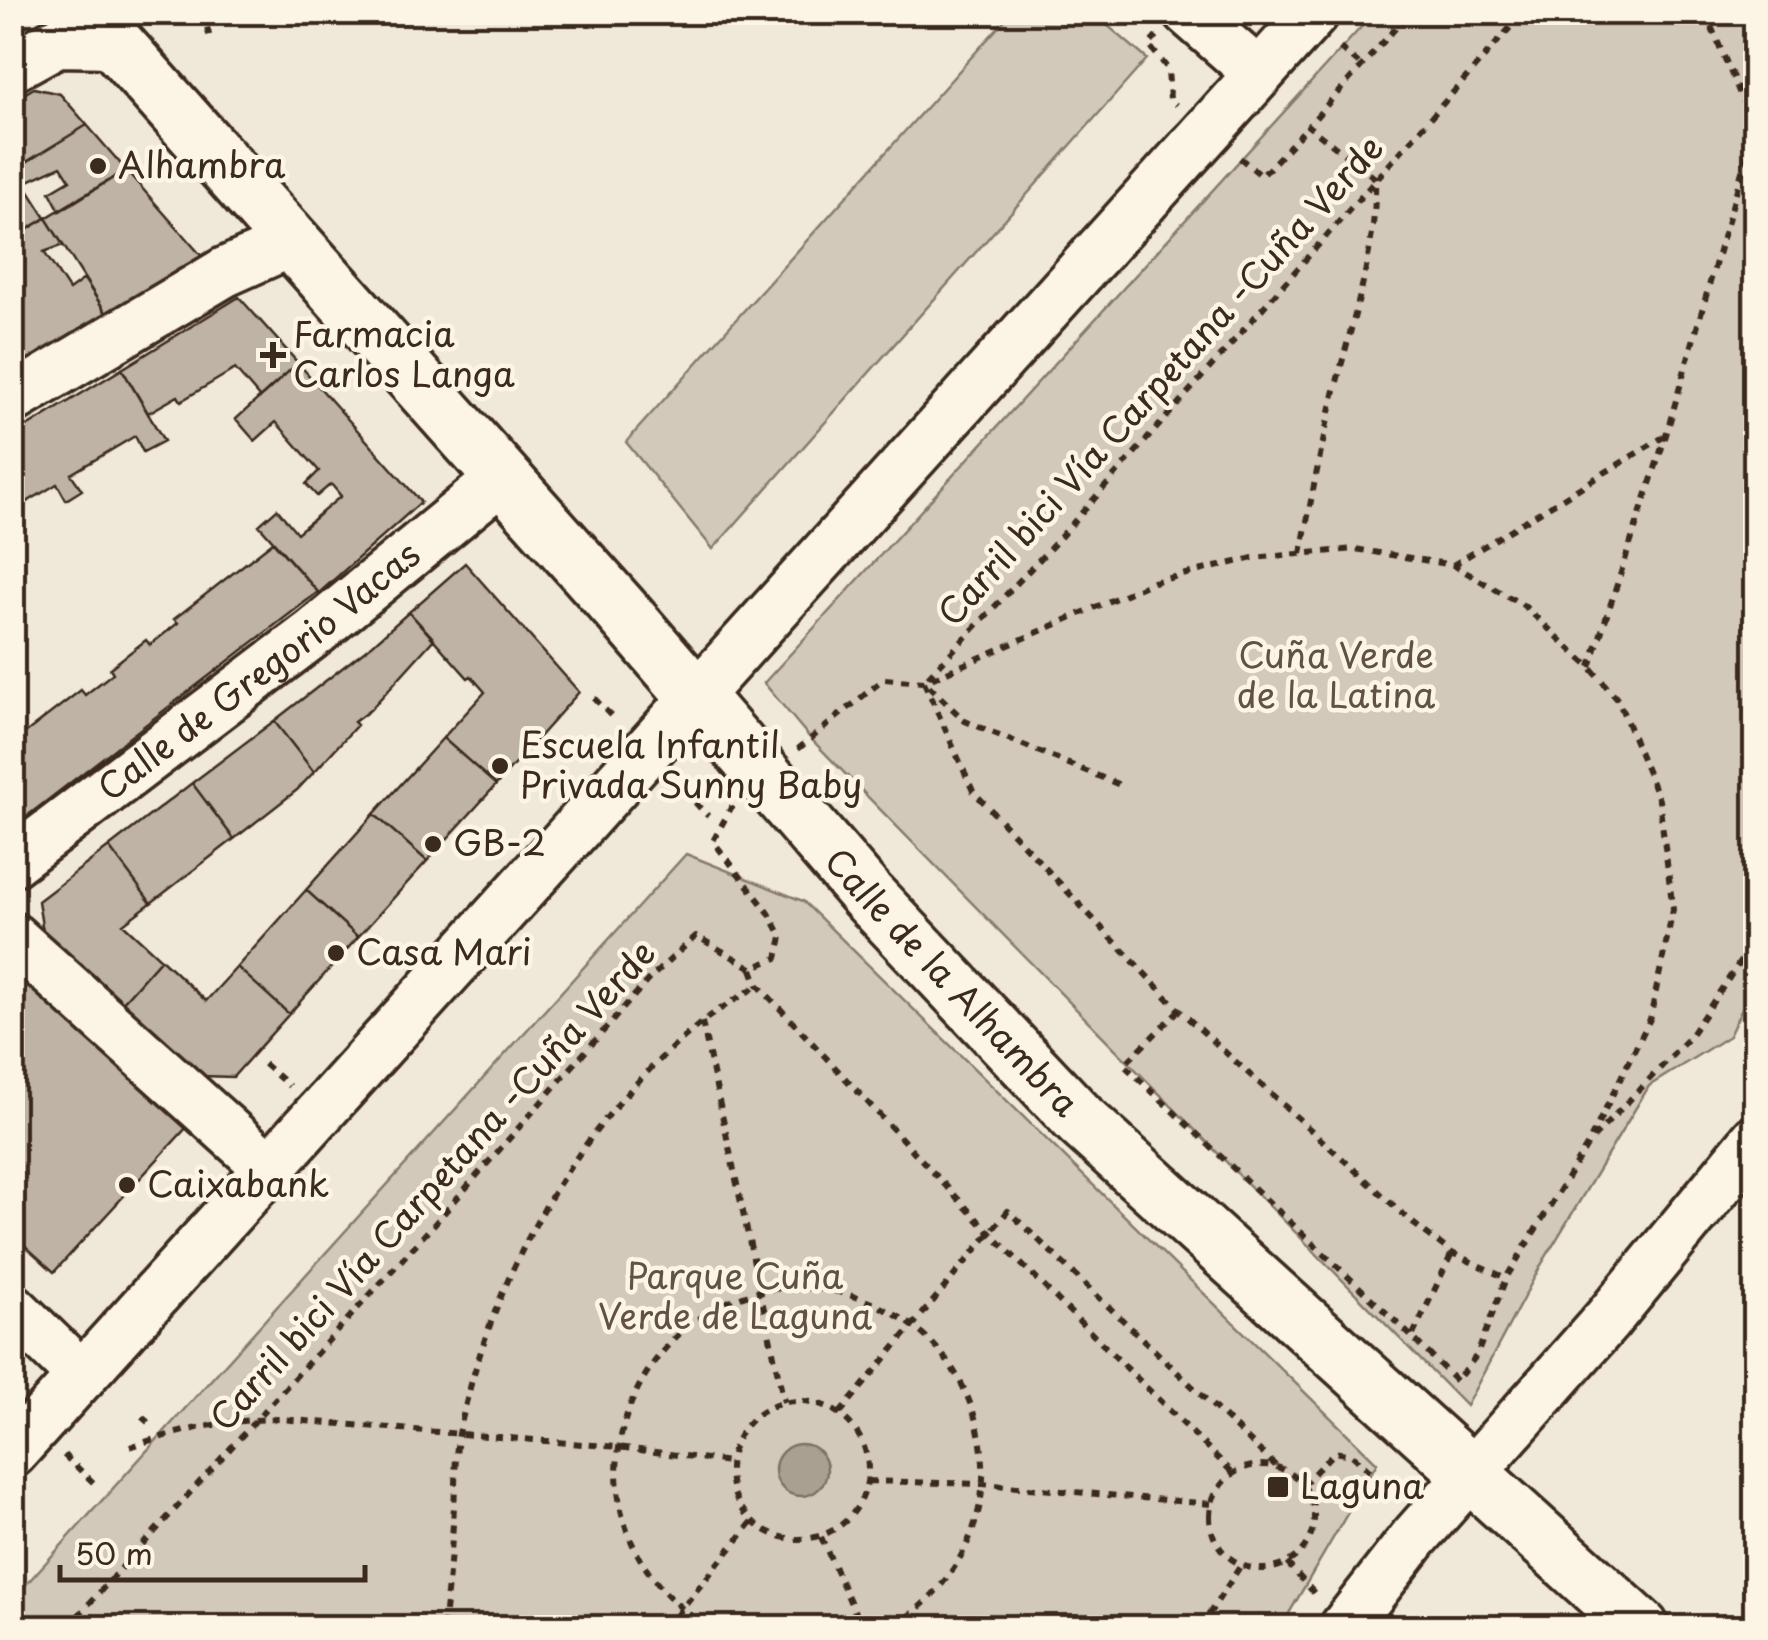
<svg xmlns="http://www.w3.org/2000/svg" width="1768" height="1640" font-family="'Playpen Sans',sans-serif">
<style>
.green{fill:#d2c9ba;stroke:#867a6c;stroke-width:2.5}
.water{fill:#aaa091;stroke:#7e7163;stroke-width:2.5}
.building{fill:#beb3a4;stroke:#3b2a1e;stroke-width:2.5}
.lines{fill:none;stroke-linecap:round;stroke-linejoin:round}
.minor-casing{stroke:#3b2a1e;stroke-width:55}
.major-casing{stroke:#3b2a1e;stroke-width:62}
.path{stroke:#3b2a1e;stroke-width:6;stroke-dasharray:8 8;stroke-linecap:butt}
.minor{stroke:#fcf5e5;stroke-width:48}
.major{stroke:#fcf5e5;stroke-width:55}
.poi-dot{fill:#3b2a1e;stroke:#fcf5e5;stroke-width:4}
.labels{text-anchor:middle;stroke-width:9;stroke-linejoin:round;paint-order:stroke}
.poi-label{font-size:35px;fill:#3b2a1e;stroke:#fcf5e5;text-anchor:start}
.street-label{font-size:35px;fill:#3b2a1e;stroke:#fcf5e5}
.park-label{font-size:35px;fill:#615245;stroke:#fcf5e5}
</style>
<rect width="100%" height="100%" fill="#f0e9d9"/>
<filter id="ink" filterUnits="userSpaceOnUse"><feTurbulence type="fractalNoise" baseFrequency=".01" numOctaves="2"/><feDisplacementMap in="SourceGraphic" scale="20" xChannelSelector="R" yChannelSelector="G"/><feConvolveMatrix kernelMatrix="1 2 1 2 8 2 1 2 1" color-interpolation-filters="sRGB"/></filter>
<g filter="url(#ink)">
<path class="green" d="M1011,13h82l54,46 -434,490 -87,-107z
M1374,13h381v967l-26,56 -80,50 -108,179 -75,141 -656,-668 -46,-55z
M686,854l117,47 574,562 -96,164 -1268,1v-29z"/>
<path class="water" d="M775 1470a26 26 0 1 1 52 0a26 26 0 1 1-52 0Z"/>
<path class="building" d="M34,88l26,6 27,31 -72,44 -3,-68z
M87,125l39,45 -66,41 -10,-19 20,-12 -9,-14 -37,17 -9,-14z
M12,165l34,53 -34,21z
M126,170l80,91 -96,58 -64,-101z
M46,218l17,27 -19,7 25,38 15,-11 26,40 -79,48 -19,-29v-14l10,-5 -10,-14v-66z
M239,297l59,66 -38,35 -25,-29 -54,32 -3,-5 -30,17 -26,-44z
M12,338l19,29 -19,12z
M298,363l123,139 -102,91 -60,-68 18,-16 20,24 44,-37 -10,-12 -14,12 -11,-12 13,-13 -43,-49 -21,19 -19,-22z
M122,369l42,72 -21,11 -8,-16 -64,38 11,16 -16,10 -9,-16 -45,27v-75z
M273,542l45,50 -300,231 -6,-8v-72l69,-53 4,5 28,-22 -3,-5 36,-28 4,5 28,-22 -4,-4z
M465,563l114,129 -83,93 -53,-47 42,-46 -14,-16 -3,2 -59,-66z
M409,612l25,27 -64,71 -16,12 3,3 -43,47 -40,-51 99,-77z
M274,721l40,51 -17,18 -63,49 -42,-56z
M443,738l53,47 -69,76 -53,-47z
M192,783l42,56 -83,64 -42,-56z
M374,814l53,47 -69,76 -52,-47z
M109,847l42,56 -28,21 38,35 -39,44 -79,-71 -5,-31z
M306,890l52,47 -69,77 -52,-47z
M161,959l45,42 31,-34 52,47 -56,63 -31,-1 -80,-73z
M29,985l158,142 -133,145 -42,-38v-231z"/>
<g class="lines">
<defs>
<g id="minor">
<path d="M1188,12l71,62"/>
<path d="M12,67l45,-25 58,1"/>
<path d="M12,399l213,-127 67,-30"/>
<path id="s1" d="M12,862l303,-230 187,-154"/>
<path d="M12,937l258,232"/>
<path d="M12,1308l70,68"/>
<path d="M12,1453l1303,-1441"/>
<path d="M1344,1628l70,-90 193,-218 149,-181"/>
</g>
<g id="major">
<path id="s2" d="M76,12l39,31 506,567 246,285 214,226 560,507"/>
</g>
</defs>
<use href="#minor" class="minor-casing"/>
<use href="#major" class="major-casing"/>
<path class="path" d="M203,12l8,30
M1705,12l49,115
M1157,36l-8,9 19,24 2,31 6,5
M1340,48l22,18
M1240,158l22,18 46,-50
M1301,554c11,-61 23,-121 38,-180 17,-65 38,-129 36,-196l-67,-52 102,-114
M1453,565l212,-129
M1590,667l76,-232 90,-312
M928,677l129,-136 467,-529
M924,682l49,109 206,219 235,214 38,29 54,25
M929,686l36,35 155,64
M594,698l21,22
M798,749l86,-70 40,3 229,-100 100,-24 102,-9 98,16 70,40 67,62 28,33 41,100 14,110 -23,109 -62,125 -82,134 -29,77 -21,26 -44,-44 40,-84
M684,791l24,25
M752,969l6,16 231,247 244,241
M1179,1010l-55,55 288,272
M702,1022l82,380
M264,1064l25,22
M1593,1138l95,-99 68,-101
M730 1470a69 69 0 1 1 138 0a69 69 0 1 1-138 0Z
M840,1413l168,-202 269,256
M142,1417l8,7
M130,1447c49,-17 99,-28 151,-28l337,28 111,15
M64,1455l31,29
M1210 1517a52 52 0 1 1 104 0a52 52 0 1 1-104 0Z
M868,1481l115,3 228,20
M1303,1485l31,-33 18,3 32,29
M821,1537l41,91
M1287,1563l29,32
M67,1628l370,-407 211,-241 48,-44 56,32 25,-10 5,-21 -13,-24 -56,-72 19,-35
M443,1628c5,-41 9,-81 11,-122 2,-25 0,-52 6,-77 33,-155 116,-305 241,-406 17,-14 38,-25 57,-38
M666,1628l86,-106
M708,1628c-207,-135 -24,-431 186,-314 55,30 86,90 89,150 3,67 -35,131 -93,164
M1200,1628l41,-63"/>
<use href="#minor" class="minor"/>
<use href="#major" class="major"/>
</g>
</g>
<g class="poi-dot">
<circle cx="98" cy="166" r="10"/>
<path d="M268 340h10v10h10v10h-10v10h-10v-10h-10v-10h10z"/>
<circle cx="500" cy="766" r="10"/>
<circle cx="433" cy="844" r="10"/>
<circle cx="336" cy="953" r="10"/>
<circle cx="127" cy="1185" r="10"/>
<rect x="1266" y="1475" width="24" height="24" rx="5"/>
</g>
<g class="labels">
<g class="poi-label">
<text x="118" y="178">Alhambra</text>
<text x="293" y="347">Farmacia<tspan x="293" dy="40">Carlos Langa</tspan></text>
<text x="520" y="758">Escuela Infantil<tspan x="520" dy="40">Privada Sunny Baby</tspan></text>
<text x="453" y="856">GB-2</text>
<text x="356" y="965">Casa Mari</text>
<text x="147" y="1197">Caixabank</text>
<text x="1300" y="1499">Laguna</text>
</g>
<g class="street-label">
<text transform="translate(1161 381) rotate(-48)" y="12">Carril bici Vía Carpetana -Cuña Verde</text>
<text dy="12" stroke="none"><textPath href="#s1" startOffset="312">Calle de Gregorio Vacas</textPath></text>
<text dy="12" stroke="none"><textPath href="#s2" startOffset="1308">Calle de la Alhambra</textPath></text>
<text transform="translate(433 1186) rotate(-48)" y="12">Carril bici Vía Carpetana -Cuña Verde</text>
</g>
<g class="park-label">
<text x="1336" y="668">Cuña Verde<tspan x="1336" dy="40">de la Latina</tspan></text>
<text x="735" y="1289">Parque Cuña<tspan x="735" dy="40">Verde de Laguna</tspan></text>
</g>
</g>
<rect width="1768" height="1640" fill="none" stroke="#fcf5e5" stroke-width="50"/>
<rect x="25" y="25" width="1718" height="1590" fill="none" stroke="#3b2a1e" stroke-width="4" filter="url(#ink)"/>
<path d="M60 1565v15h305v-15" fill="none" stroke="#3b2a1e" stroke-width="5"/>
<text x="75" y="1565" font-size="30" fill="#3b2a1e" stroke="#fcf5e5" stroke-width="8" paint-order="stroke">50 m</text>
</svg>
